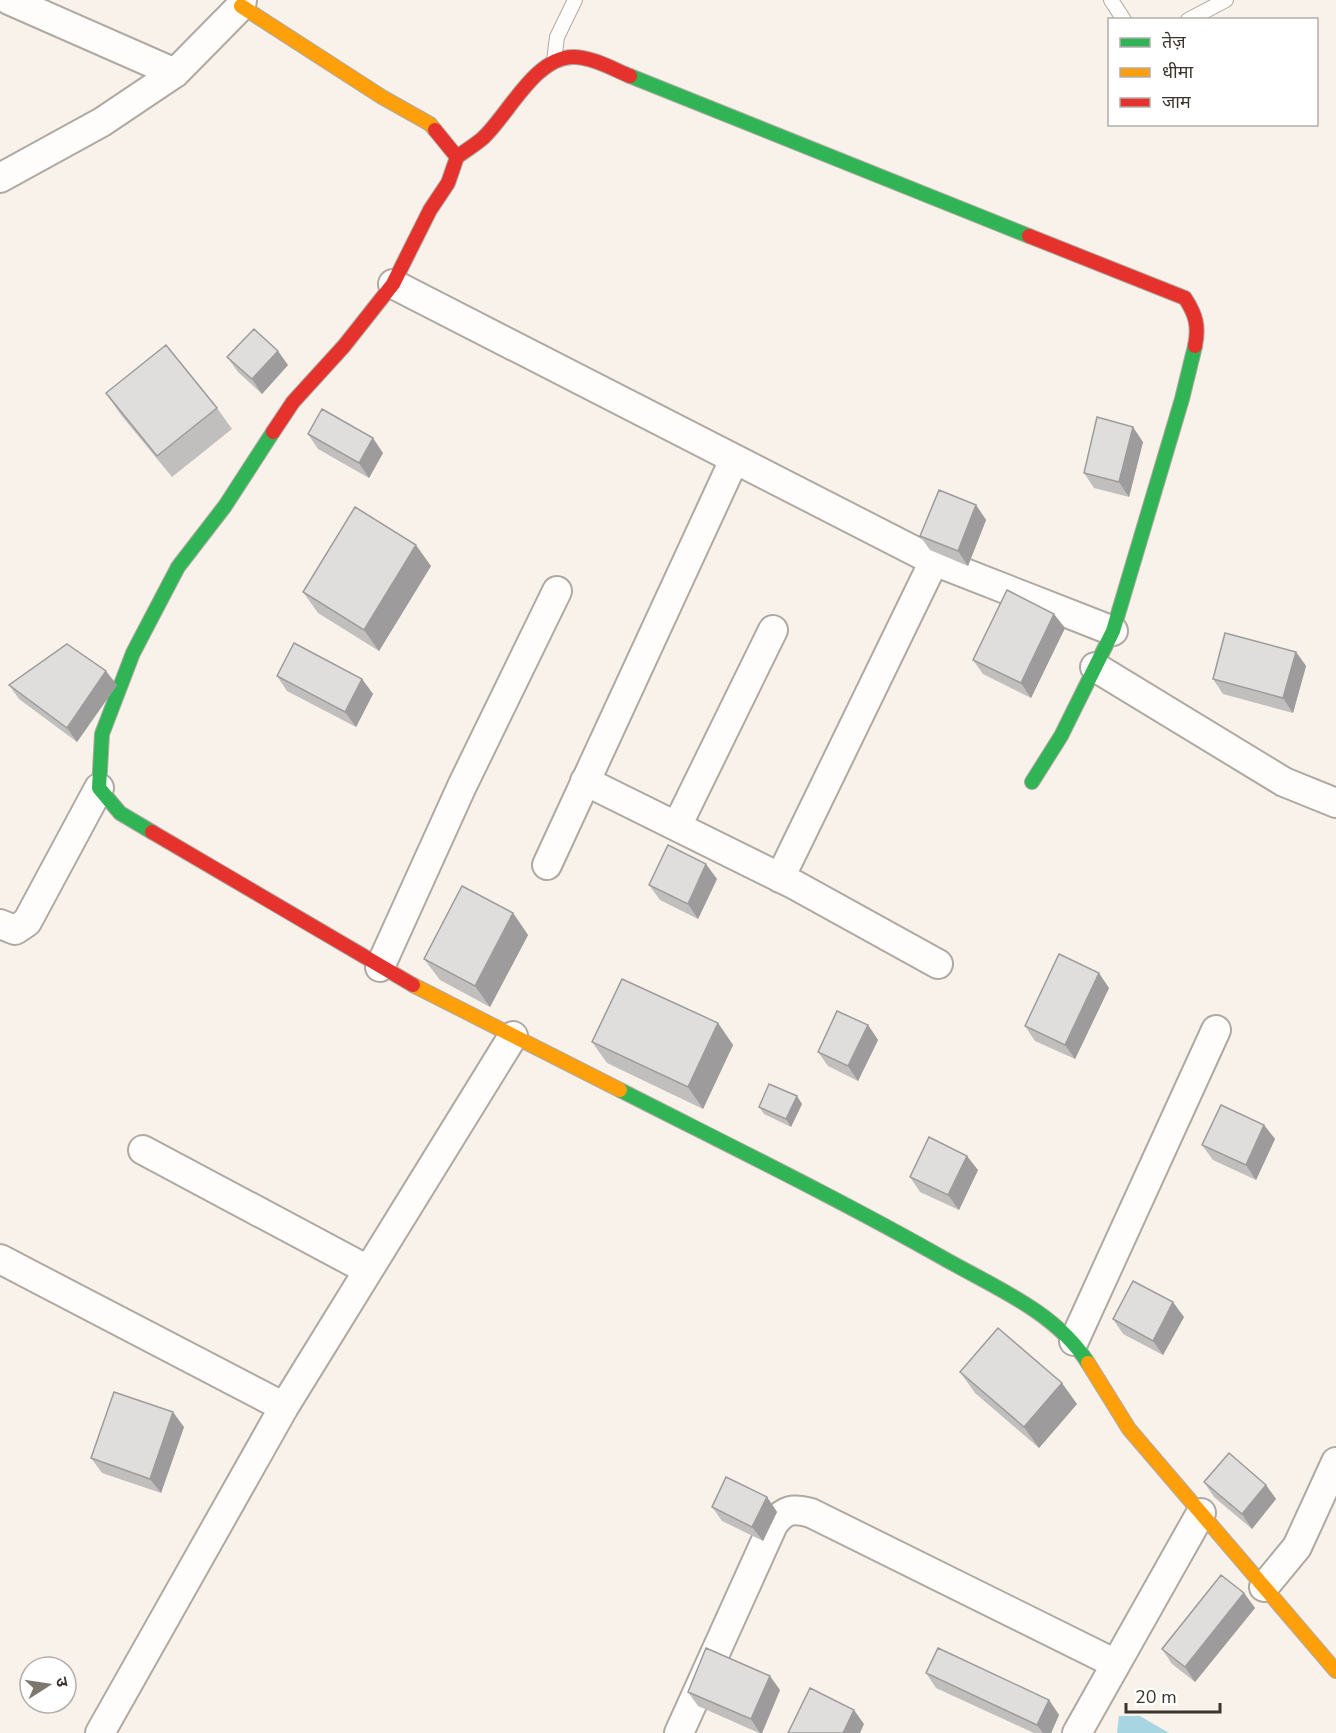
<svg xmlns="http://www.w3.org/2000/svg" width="1336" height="1733" font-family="'Nunito Sans','Noto Sans Devanagari',sans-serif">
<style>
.water{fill:#a7d5e2}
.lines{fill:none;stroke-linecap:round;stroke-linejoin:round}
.lane-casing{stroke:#afa9a2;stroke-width:16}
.street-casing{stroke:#afa9a2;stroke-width:32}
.fast-casing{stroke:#afa9a2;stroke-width:16}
.slow-casing{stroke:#afa9a2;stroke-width:16}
.jam-casing{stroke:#afa9a2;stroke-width:16}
.lane{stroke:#fefdfc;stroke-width:14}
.street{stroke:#fefdfc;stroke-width:28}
.fast{stroke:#30b455;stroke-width:14}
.slow{stroke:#ff9f0a;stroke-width:14}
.jam{stroke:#e5322d;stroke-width:14}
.wall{fill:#c1bebe}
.shaded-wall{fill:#9d9b9b}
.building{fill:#e0dddd;stroke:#9d9b9b;stroke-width:1.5}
</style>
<rect width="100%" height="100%" fill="#f9f2ea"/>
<path class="water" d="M1119,1716h21l29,17h-52z"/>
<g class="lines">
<defs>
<path id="lane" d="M1111,0l13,20
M1188,20l38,-20
M554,61l3,-24 18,-37"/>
<path id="street" d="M9,0l166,73
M0,178l102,-56 73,-49 66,-67 1,-6
M393,284l541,277 179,70
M1095,667l189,115 52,21
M585,781l210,104 143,79
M677,826l96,-196
M547,865l187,-405
M780,878l154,-317
M0,924l15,6 12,-8 72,-134
M380,967l82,-181 95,-195
M143,1150l225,120
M0,1259l284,148
M1074,1341l142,-311
M1264,1587l33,-40 39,-85
M100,1733l184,-326 229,-371
M679,1733l94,-208c11,-16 20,-17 38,-12l305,151
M1077,1733l124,-220"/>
<path id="fast" d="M630,76l399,160
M1032,782l29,-46 52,-105 69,-232 13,-53
M152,832l-32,-19 -21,-25 3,-54 31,-81 45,-86 47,-61 48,-74
M620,1090c108,55 217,108 323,168 51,29 113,54 145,105"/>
<path id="slow" d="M241,6l141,91 48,27 5,6
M413,985l207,105
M1088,1363l41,66 207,242"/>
<path id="jam" d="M457,157c8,-6 18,-12 26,-19 25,-23 52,-81 90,-81 19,0 40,12 57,19
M1029,236l156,62c11,17 14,28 10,48
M273,432l20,-30 51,-56 49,-62 37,-74 18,-27 9,-26 -22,-27
M152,832l261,153"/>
</defs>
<use href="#lane" class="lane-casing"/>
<use href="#street" class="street-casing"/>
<use href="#fast" class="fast-casing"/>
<use href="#slow" class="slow-casing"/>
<use href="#jam" class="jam-casing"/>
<use href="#lane" class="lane"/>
<use href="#street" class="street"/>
<use href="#fast" class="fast"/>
<use href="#slow" class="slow"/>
<use href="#jam" class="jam"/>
</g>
<path class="wall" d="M227,357l61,8 -26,29 -24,-22z
M106,393l111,15 15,21 -60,48 -51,-62z
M308,434l75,19 -14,25 -51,-29z
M1143,442l-14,55 -35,-9 -10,-15z
M976,505l10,15 -18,46 -38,-16 -10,-14z
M431,566l-52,85 -61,-38 -15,-21z
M1065,628l-34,70 -48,-24 -10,-14z
M1296,652l10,14 -13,47 -70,-19 -10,-15z
M277,676l85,3 11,15 -17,33 -69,-36z
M9,685h108l-40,57 -58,-43z
M717,879l-19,40 -38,-19 -11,-15z
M513,913l15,22 -38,72 -50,-27 -16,-21z
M1109,988l-34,71 -40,-18 -10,-15z
M718,1023l15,22 -30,64 -96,-46 -15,-21z
M868,1025l10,15 -20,41 -30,-15 -10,-14z
M802,1104l-11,23 -27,-13 -5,-7z
M1264,1125l11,14 -19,41 -43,-20 -11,-15z
M978,1170l-19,40 -39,-18 -10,-15z
M1184,1317l-21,38 -40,-21 -10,-15z
M960,1372l117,32 -38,44 -64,-55z
M184,1427l-23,66 -59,-20 -11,-15z
M1204,1482l62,3 10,14 -24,30 -38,-32z
M767,1497l10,15 -14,29 -41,-20 -10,-14z
M1244,1593l11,15 -60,74 -23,-18 -10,-15z
M926,1673l123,27 10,15 -8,18h-17l-98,-45z
M780,1690l-18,43h-3l-61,-27 -10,-14z"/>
<path class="shaded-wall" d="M278,351l10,14 -26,29 -10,-15z
M1133,427l10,15 -14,55 -10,-15z
M373,438l10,15 -14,25 -10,-15z
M976,505l10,15 -18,46 -10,-15z
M416,545l15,21 -52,85 -15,-21z
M1054,614l11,14 -34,70 -10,-15z
M1296,652l10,14 -13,47 -10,-15z
M106,671l11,14 -40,57 -10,-14z
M362,679l11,15 -17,33 -11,-15z
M706,864l11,15 -19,40 -10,-15z
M513,913l15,22 -38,72 -15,-21z
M1099,973l10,15 -34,71 -10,-14z
M718,1023l15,22 -30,64 -15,-22z
M868,1025l10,15 -20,41 -10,-15z
M797,1096l5,8 -11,23 -5,-8z
M1264,1125l11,14 -19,41 -10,-15z
M967,1156l11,14 -19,40 -11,-15z
M1173,1302l11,15 -21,38 -10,-14z
M1062,1383l15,21 -38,44 -15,-21z
M173,1412l11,15 -23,66 -11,-14z
M1266,1485l10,14 -24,30 -10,-15z
M767,1497l10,15 -14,29 -11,-14z
M1244,1593l11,15 -60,74 -10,-15z
M770,1676l10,14 -18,43h-2l-9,-14z
M1049,1700l10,15 -8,18h-8l-6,-8z
M854,1710l10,14 -4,9h-17z"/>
<path class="building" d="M254,329l24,22 -26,28 -25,-22z
M166,345l51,63 -60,48 -51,-63z
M322,409l51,29 -14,25 -51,-29z
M1097,417l36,10 -14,55 -35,-9z
M939,490l37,15 -18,46 -38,-15z
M355,507l61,38 -52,85 -61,-38z
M1007,590l47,24 -33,69 -48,-23z
M1225,633l71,19 -13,46 -70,-19z
M294,643l68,36 -17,33 -68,-36z
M67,644l39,27 -39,57 -58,-43z
M668,845l38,19 -18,40 -39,-19z
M462,886l51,27 -38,73 -51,-27z
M1059,954l40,19 -34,72 -40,-19z
M622,979l96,44 -30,64 -96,-45z
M837,1011l31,14 -20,41 -30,-14z
M769,1084l28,12 -11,23 -27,-12z
M1221,1105l43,20 -18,40 -44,-20z
M929,1137l38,19 -19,39 -38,-18z
M1133,1281l40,21 -20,39 -40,-22z
M998,1328l64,55 -38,44 -64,-55z
M114,1392l59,20 -23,67 -59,-21z
M1229,1453l37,32 -24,29 -38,-32z
M726,1477l41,20 -15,30 -40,-20z
M1221,1575l23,18 -59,74 -23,-18z
M706,1648l64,28 -19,43 -63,-27z
M938,1648l111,52 -12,25 -111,-52z
M810,1688l44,22 -11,23h-55z"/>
<rect x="1108" y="18" width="210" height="108" fill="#ffffff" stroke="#b0aeab" stroke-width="1.5"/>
<rect x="1120" y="38" width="30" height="9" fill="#30b455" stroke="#b0aeab" stroke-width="1.5"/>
<text x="1162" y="48" font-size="18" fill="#3a342d">तेज़</text>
<rect x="1120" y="68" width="30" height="9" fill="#ff9f0a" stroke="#b0aeab" stroke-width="1.5"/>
<text x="1162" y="78" font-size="18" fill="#3a342d">धीमा</text>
<rect x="1120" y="98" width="30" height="9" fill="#e5322d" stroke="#b0aeab" stroke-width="1.5"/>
<text x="1162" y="108" font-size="18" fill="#3a342d">जाम</text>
<g transform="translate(48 1685) rotate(78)"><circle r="28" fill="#ffffff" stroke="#b0aeab" stroke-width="1.5"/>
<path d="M0-4.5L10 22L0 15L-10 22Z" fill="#7d766f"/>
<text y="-9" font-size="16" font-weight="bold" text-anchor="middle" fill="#3a342d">उ</text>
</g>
<path d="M1126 1703v9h94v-9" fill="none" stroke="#3a342d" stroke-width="3"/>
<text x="1135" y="1703" font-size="18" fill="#3a342d" stroke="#ffffff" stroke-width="4.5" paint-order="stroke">20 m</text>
</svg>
